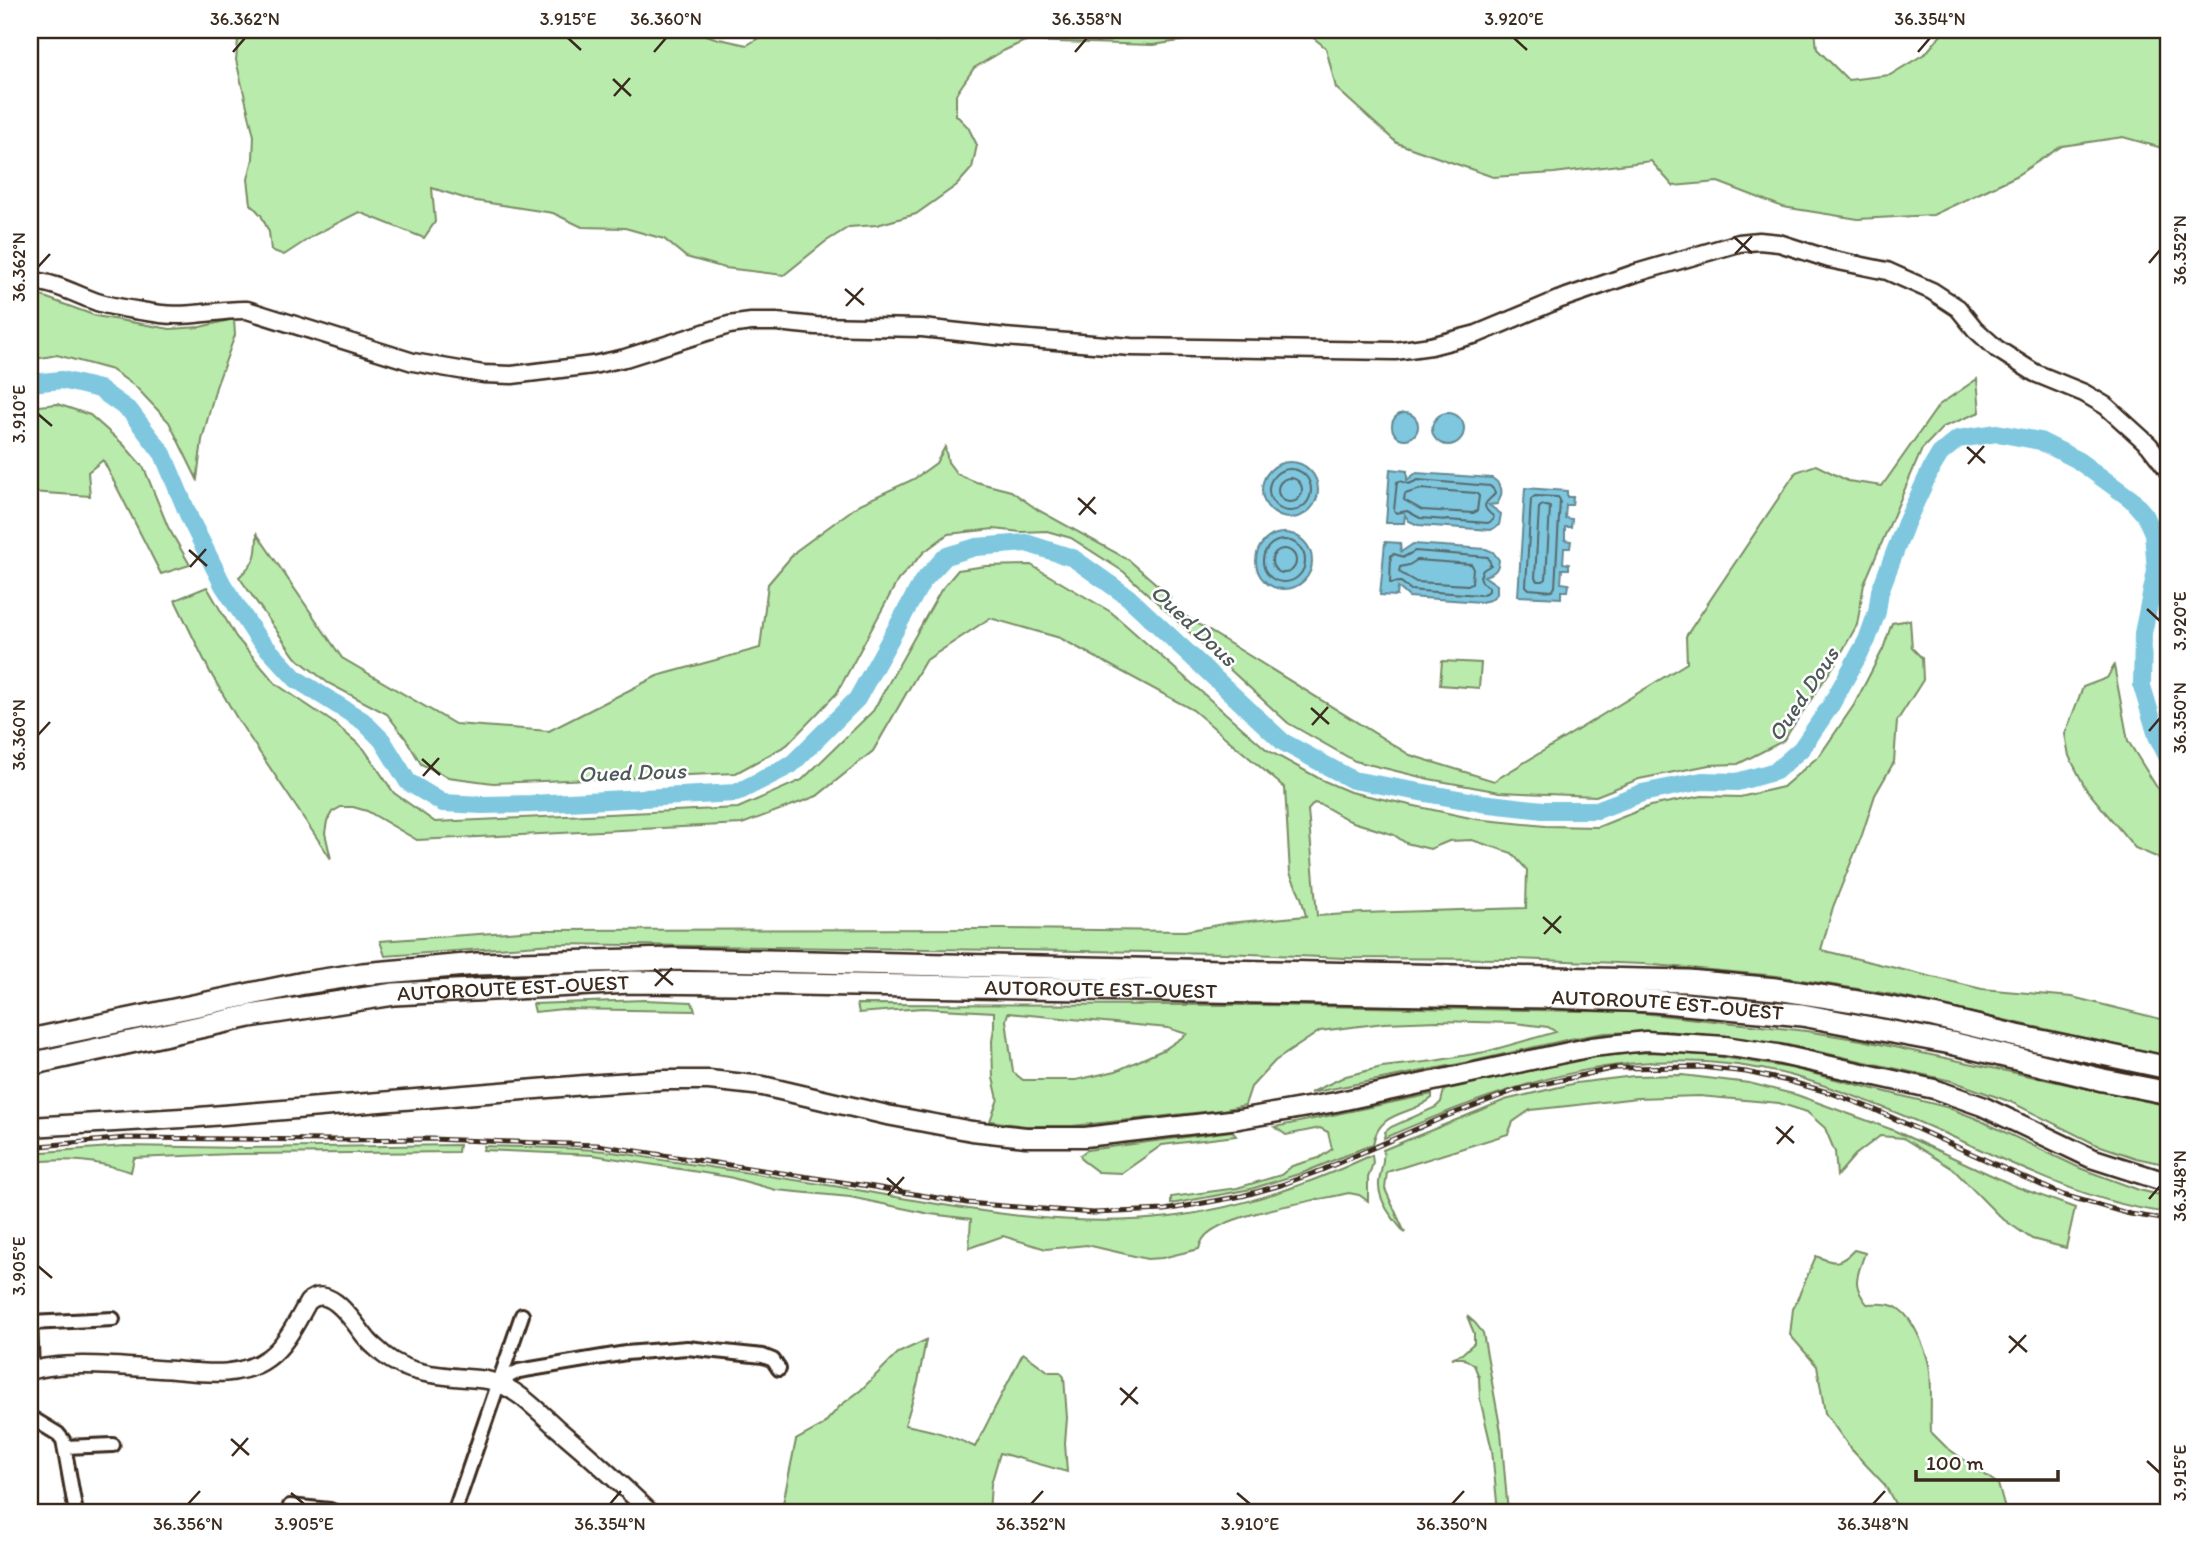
<svg xmlns="http://www.w3.org/2000/svg" width="2199" height="1543" font-family="Itim,sans-serif">
<style>
.green{fill:#b9ecac;stroke:#7a8b65;stroke-width:2;fill-rule:evenodd}
.water{fill:#7ec7df;stroke:#638892;stroke-width:2}
.lines{fill:none;stroke-linecap:round;stroke-linejoin:round}
.shore{stroke:#56696b;stroke-width:2}
.river{stroke:#7ec7df;stroke-width:18}
.street-casing{stroke:#3b2a1e;stroke-width:18}
.secondary-casing{stroke:#3b2a1e;stroke-width:21}
.primary-casing{stroke:#3b2a1e;stroke-width:23}
.highway-casing{stroke:#3b2a1e;stroke-width:26}
.street{stroke:#fff;stroke-width:12}
.secondary{stroke:#fff;stroke-width:16}
.primary{stroke:#fff;stroke-width:18}
.highway{stroke:#fff;stroke-width:21}
.rail-casing{stroke:#3b2a1e;stroke-width:5}
.rail{stroke:#fff;stroke-width:2.5;stroke-dasharray:8;stroke-linecap:butt}
.ticks{fill:none;stroke:#3b2a1e;stroke-width:2.5}
.labels{text-anchor:middle;stroke-width:5;stroke-linejoin:round;paint-order:stroke}
.street-label{font-size:21px;fill:#3b2a1e;stroke:#fff}
.water-label{font-size:23px;font-style:italic;fill:#4f5958;stroke:#fff}
.neatline{fill:none;stroke:#3b2a1e;stroke-width:2.5}
.ticks-label{font-size:18px;text-anchor:middle;fill:#3b2a1e}
</style>
<rect width="100%" height="100%" fill="#fff"/>
<filter id="ink" filterUnits="userSpaceOnUse"><feTurbulence type="fractalNoise" baseFrequency=".0143" numOctaves="2"/><feDisplacementMap in="SourceGraphic" scale="14" xChannelSelector="R" yChannelSelector="G"/><feConvolveMatrix kernelMatrix="1 2 1 2 8 2 1 2 1" color-interpolation-filters="sRGB"/></filter>
<g filter="url(#ink)">
<path class="green" d="M239,30h453l23,8 32,7 25,-15h117l48,11 43,-6 15,-5h239l-20,6 -61,9 -128,-4 -22,10 -29,17 -18,26v21l12,12 9,18 -5,23 -15,17 -41,29 -39,11 -28,2 -24,15 -41,33 -59,-7 -39,-11 -22,-18 -39,-11 -43,-1 -29,-14 -83,-13 -38,-12 3,34 -11,16 -65,-26 -43,22 -32,21 -13,-5 -2,-18 -8,-17 -10,-11 -3,-25 5,-20 1,-23 -18,-76z
M1304,30h511l2,19 31,31 42,-5 36,-22 19,-23h224v120l-46,-13 -61,9 -48,31 -81,38 -75,4 -75,-12 -65,-25 -45,4 -22,-25 -97,12 -61,4 -96,-34 -61,-55 -10,-40z
M39,295l57,21 74,13 30,-2 34,-8 1,16 -19,52 -14,53 -5,39 -28,-57 -33,-35 -24,-17 -55,-15 -27,5v-64z
M1977,379l3,33 -37,15 -21,22 -58,135 -7,41 -22,39 -52,77 -45,23 -29,1 -70,14 -43,17 -96,-4 -71,-13 -74,-18 -67,-38 -164,-151 -53,-34 -24,-7 -26,1 -27,-3 -46,5 -24,18 -26,28 -61,113 -50,52 -51,28 -243,10 -45,-6 -27,-13 -15,-25 -19,-25 -59,-31 -33,-26 -56,-80c17,-16 18,-20 18,-43l85,124 113,66 94,7 108,-55 103,-28 8,-64 28,-33 64,-47 54,-25 22,-16 9,-16 3,15 9,12 19,8 35,9 27,19 91,50 41,36 -1,10 241,149 84,26 193,-118 -1,-27 110,-164 20,-7 32,16 34,5 57,-81z
M57,404l33,11 33,29 21,24 24,59 22,38 -29,9 -58,-114 -15,12 2,24 -60,-4v-85z
M1031,565l80,47 156,138 55,30 28,12 125,27 70,7 53,1 52,-21 52,-10 38,1 43,-10 37,-32 34,-50 29,-56 9,-26 18,-3 2,28 10,10 1,22 -26,41 -3,41 -19,33 -13,40 -29,72 -12,43 161,39 90,8 97,24v36l-280,-63 -112,-18 -134,-12 -127,-5 -172,-1 -120,-5 -670,-9 -169,12 -5,-15 155,-11 466,-1 184,2 43,-8 78,-7 -5,-19 -11,-24 -5,-85 -92,-78 -133,-72 -70,-20 -65,43 -52,90 -56,45 -75,28 -325,16 -50,-29 -14,-4h-12l-9,5 -5,9 -2,12 6,26 -93,-139 -28,-48 -35,-72 32,-13 29,50 40,47 58,39 30,26 30,44 41,29 303,-14 64,-28 71,-69 68,-121 17,-20 28,-4zM1314,803l8,2 28,16 44,14 12,8 24,6 19,-8 23,-1 40,13 15,17 -1,38 -164,5 -45,3 -9,-106z
M1442,661l39,2 -2,25 -39,-3z
M2114,666l14,75 41,66v52h-8l-26,-11 -49,-59 -17,-33 -4,-22 18,-47 24,-9z
M644,1000l48,2 3,9 -132,-2 -28,3 -2,-8z
M857,1004l401,1 374,7 174,19 55,9 308,66v59l-33,-7 -41,-14 -84,-42 -59,-21 -164,-36 -42,-6 -80,-8 -61,2 -35,6 -96,22 -164,32 36,-17 36,-9 52,-6 51,-9 71,-20 -8,-5 -34,-4 -76,-2 -54,2 -64,8 -45,30 -24,26 -6,18 -23,5 -150,16h-47l-35,-5 8,-22 -5,-21 -1,-37 2,-13v-16l-72,-4 -63,5zM1008,1013l160,15 19,6 -22,15 -49,22 -40,9h-53l-10,-8 -7,-52z
M1668,1052l47,4 76,12 155,39 29,11 107,51 57,21 30,7v16c-84,-10 -156,-50 -232,-83 -48,-21 -94,-40 -144,-54 -147,-39 -275,4 -409,62l1,-6 6,-5 45,-20 5,-5 3,-12 152,-34 35,-3z
M1682,1075l67,8 48,12 96,35 124,57 58,21 -9,40 -34,-9 -32,-22 -47,-48 -50,-31 -23,-2 -25,19 -18,21 -2,-24 -10,-24 -18,-16 -28,-9 -80,-7 -62,2 -60,7 -47,5 -17,12 -5,12 -121,38 -2,17 20,44c-11,-13 -27,-31 -26,-50 1,-13 6,-19 4,-33l122,-50 71,-17 58,-7z
M1432,1094v4c-20,18 -53,11 -59,46l-68,28 -54,17 -80,15v-7l66,-9 44,-13 11,-9 27,-8 13,-9 -4,-17 -8,-4 -34,7 -11,-8z
M1232,1131l4,5 -74,9 -40,28 -24,-1 -16,-12 -2,-5 7,-5z
M459,1145l-1,7 -225,2 -99,4 -3,14c-37,-12 -63,-14 -101,-10v-9l95,-7 120,2z
M484,1146c36,1 74,1 110,4 25,2 49,7 74,11 57,8 115,17 172,26 109,19 219,43 330,30 71,-9 138,-32 202,-62l1,8 -5,15v23l-9,-6 -10,-2c-29,7 -130,21 -146,46 -2,3 -3,6 -4,10l-37,9 -15,1 -60,-14 -41,4 -43,-13 -34,12 2,-29 -41,-5 -80,-17 -74,-7 -47,-13 -136,-22 -110,-5z
M1854,1250l11,3c-8,23 -14,31 2,51 10,0 23,-2 32,5 15,10 29,45 31,62 2,20 0,41 1,61l15,15 52,37 8,29h-106l-15,-28 -34,-36 -26,-36 -8,-47 -27,-31 3,-26 23,-53c18,8 24,9 38,-6z
M1467,1316l8,7 8,10 18,99 7,81h-10l-6,-63 -12,-51 -1,-22 -5,-12 -11,-7h-12l11,-4 12,-11v-10z
M926,1340l-8,42 -13,43c27,5 45,10 70,22l48,-94 26,19h11l4,5 3,41 -2,25 2,29 -67,-19 -9,31 -2,29h-208l15,-73 27,-15 17,-19 21,-16 37,-37z"/>
<path class="water" d="M1432 429a16 16 0 1 1 32 0a16 16 0 1 1-32 0Z
M1392 426a13 13 0 1 1 26 0a13 13 0 1 1-26 0Z
M1262 490a28 28 0 1 1 56 0a28 28 0 1 1-56 0Z
M1390,469l17,2v9l9,-7 76,5c11,7 12,15 5,26l-8,1 12,9 -2,11 -8,5 -73,-5 -9,-4 -4,-6 -1,8h-18z
M1525,488l42,3v6h6l-1,8h-6l-1,13 7,1 -1,8h-6v13l6,1 -1,7h-6l-1,15 6,1v5h-7l-1,14 8,1 -1,7h-7v7l-43,-2z
M1256 561a28 28 0 1 1 56 0a28 28 0 1 1-56 0Z
M1385,542l15,1 1,9 12,-8 73,5 7,3 6,8c-1,11 -5,13 -15,16l13,9v9l-7,6 -9,2 -72,-5 -11,-10 -1,9 -17,-1z"/>
<g class="lines">
<path class="shore" d="M1269 490a21 21 0 1 1 42 0a21 21 0 1 1-42 0Z
M1278 490a12 12 0 1 1 24 0a12 12 0 1 1-24 0Z
M1418,480l72,6 4,4 1,4c-9,9 -16,11 -2,22v4l-5,3 -68,-5 -13,-7 -11,2 -2,-3 3,-28 3,-1 9,3z
M1421,489l55,4 3,3 -2,15 -4,2 -51,-3 -18,-10 1,-6z
M1535,496l23,1 2,3 -5,87 -3,4 -23,-2 -3,-3 5,-87z
M1542,505l8,2 -4,72 -3,2h-6l-2,-3 4,-70z
M1263 561a21 21 0 1 1 42 0a21 21 0 1 1-42 0Z
M1272 561a12 12 0 1 1 24 0a12 12 0 1 1-24 0Z
M1415,551l73,6 3,8 -8,5 -3,6 2,6 7,5v4l-8,4 -60,-4 -10,-1 -10,-8 -11,1 1,-28 3,-1 10,3z
M1417,560l54,4 2,3 -1,16 -4,2 -52,-3 -17,-10 1,-5 9,-2z"/>
<path class="river" d="M30,383l32,-3 37,9 31,22 33,43 27,65 33,66 34,52 39,42 67,42 19,19 26,42 35,21 39,2 49,-1 205,-11 55,-28 66,-66 65,-117 24,-26 30,-9 50,-4 47,15 55,39 155,145 70,38 128,23 62,7h54l45,-17 60,-12 35,1 39,-11 25,-22 30,-44 36,-65 10,-28 3,-21 26,-68 25,-54 9,-15 18,-15 39,-6 43,8 36,18 55,40 14,16 8,18 3,38 -13,62 -1,53 15,50 12,24"/>
<defs>
<path id="street" d="M30,1319l2,51
M30,1323l83,-4
M498,1382l21,-11 107,-18 61,-5 76,8 10,4 6,9
M30,1417l28,17 5,6 13,73
M65,1447l48,-2
M290,1506l40,4 7,3
M454,1513l68,-198"/>
<path id="secondary" d="M30,281c24,1 45,13 67,21 19,6 44,9 64,12 29,4 57,-5 86,-4l166,52 70,12 29,1 81,-10 32,-7 104,-33 22,-3h26l39,4 106,2 83,9 126,10 264,4 36,-5 46,-12 81,-34 78,-27 103,-30 20,-2 20,2 50,16 58,12 45,20 26,17 17,21 22,20 38,24 49,20 22,13 43,39 20,26
M30,1371c36,-12 105,-3 144,-1 32,3 67,8 94,-12 18,-13 29,-37 40,-56 23,-21 48,25 60,38 5,6 11,10 16,15 28,23 69,21 103,25 28,6 50,30 71,49 32,27 63,55 93,84"/>
<path id="primary" d="M30,1127l169,-10 386,-32 79,-5h45l54,6 124,29 85,16 54,6h59l154,-18 97,-17 256,-55 54,-6 79,5 52,8 157,35 48,17 109,52 78,25"/>
<g id="highway">
<path d="M30,1040l274,-57 59,-9 114,-10 195,-5 1016,22 88,8 77,12 81,15 83,20 152,32"/>
<path id="s1" d="M30,1064l220,-48 144,-22 237,-12 103,1 816,14 103,4 149,14 149,28 152,37 66,13"/>
</g>
</defs>
<use href="#street" class="street-casing"/>
<use href="#secondary" class="secondary-casing"/>
<use href="#primary" class="primary-casing"/>
<use href="#highway" class="highway-casing"/>
<use href="#street" class="street"/>
<use href="#secondary" class="secondary"/>
<use href="#primary" class="primary"/>
<use href="#highway" class="highway"/>
<defs>
<path id="rail" d="M30,1147l96,-9 207,2 98,-1 166,6 271,41 99,17 126,10 72,-3 77,-14 39,-11 41,-15 122,-53 72,-27 99,-22 86,-1 45,5 42,9 43,12 40,15 192,87 67,19 39,6"/>
</defs>
<use href="#rail" class="rail-casing"/>
<use href="#rail" class="rail"/>
</g>
</g>
<path class="ticks" d="M568,38l13,12M1514,38l13,12M233,52l12,-14M654,52l12,-14M1075,52l12,-14M1918,52l12,-14M613,79l18,17M614,96l16,-18M1734,237l18,16M1735,254l17,-18M2149,263l11,-13M38,267l12,-13M845,289l19,16M846,306l17,-18M38,414l14,12M1967,447l18,16M1968,464l16,-18M1078,498l18,16M1079,515l16,-18M189,550l18,16M190,567l16,-18M2147,609l13,12M1311,708l18,16M1312,725l16,-18M2149,731l11,-13M38,735l12,-13M422,759l18,16M423,776l16,-18M1543,917l18,16M1544,934l17,-18M654,969l19,16M655,986l17,-18M1776,1127l18,16M1777,1144l16,-18M887,1178l18,16M888,1195l16,-18M2149,1199l11,-13M38,1266l14,12M2009,1336l18,16M2009,1353l17,-18M1120,1388l18,16M1121,1405l16,-18M231,1439l18,16M232,1456l16,-18M2147,1461l13,12M291,1493l13,11M1237,1493l13,11M188,1504l12,-13M610,1504l11,-13M1031,1504l12,-13M1452,1504l12,-13M1873,1504l12,-13"/>
<g class="labels">
<g class="street-label">
<text dy="7" stroke="none"><textPath href="#s1" startOffset="490">AUTOROUTE EST-OUEST</textPath></text>
<text dy="7" stroke="none"><textPath href="#s1" startOffset="1078">AUTOROUTE EST-OUEST</textPath></text>
<text dy="7" stroke="none"><textPath href="#s1" startOffset="1645">AUTOROUTE EST-OUEST</textPath></text>
</g>
<g class="water-label">
<text transform="translate(1194 625) rotate(43)" y="8">Oued Dous</text>
<text transform="translate(1803 694) rotate(-56)" y="8">Oued Dous</text>
<text transform="translate(632 772) rotate(-2)" y="8">Oued Dous</text>
</g>
</g>
<rect width="2199" height="1543" fill="none" stroke="#fff" stroke-width="77"/>
<path d="M1916 1470v10h142v-10" fill="none" stroke="#3b2a1e" stroke-width="3.5"/>
<text x="1926" y="1470" font-size="21" fill="#3b2a1e" stroke="#ffffff" stroke-width="5" paint-order="stroke">100 m</text>
<rect x="38" y="38" width="2122" height="1466" class="neatline"/>
<g class="ticks-label">
<text x="245" y="25">36.362°N</text>
<text x="568" y="25">3.915°E</text>
<text x="666" y="25">36.360°N</text>
<text x="1087" y="25">36.358°N</text>
<text x="1514" y="25">3.920°E</text>
<text x="1930" y="25">36.354°N</text>
<text transform="translate(2180 250) rotate(-90)" y="6">36.352°N</text>
<text transform="translate(19 267) rotate(-90)" y="6">36.362°N</text>
<text transform="translate(19 414) rotate(-90)" y="6">3.910°E</text>
<text transform="translate(2180 621) rotate(-90)" y="6">3.920°E</text>
<text transform="translate(2180 718) rotate(-90)" y="6">36.350°N</text>
<text transform="translate(19 735) rotate(-90)" y="6">36.360°N</text>
<text transform="translate(2180 1186) rotate(-90)" y="6">36.348°N</text>
<text transform="translate(19 1266) rotate(-90)" y="6">3.905°E</text>
<text transform="translate(2180 1473) rotate(-90)" y="6">3.915°E</text>
<text x="188" y="1530">36.356°N</text>
<text x="304" y="1530">3.905°E</text>
<text x="610" y="1530">36.354°N</text>
<text x="1031" y="1530">36.352°N</text>
<text x="1250" y="1530">3.910°E</text>
<text x="1452" y="1530">36.350°N</text>
<text x="1873" y="1530">36.348°N</text>
</g>
</svg>
